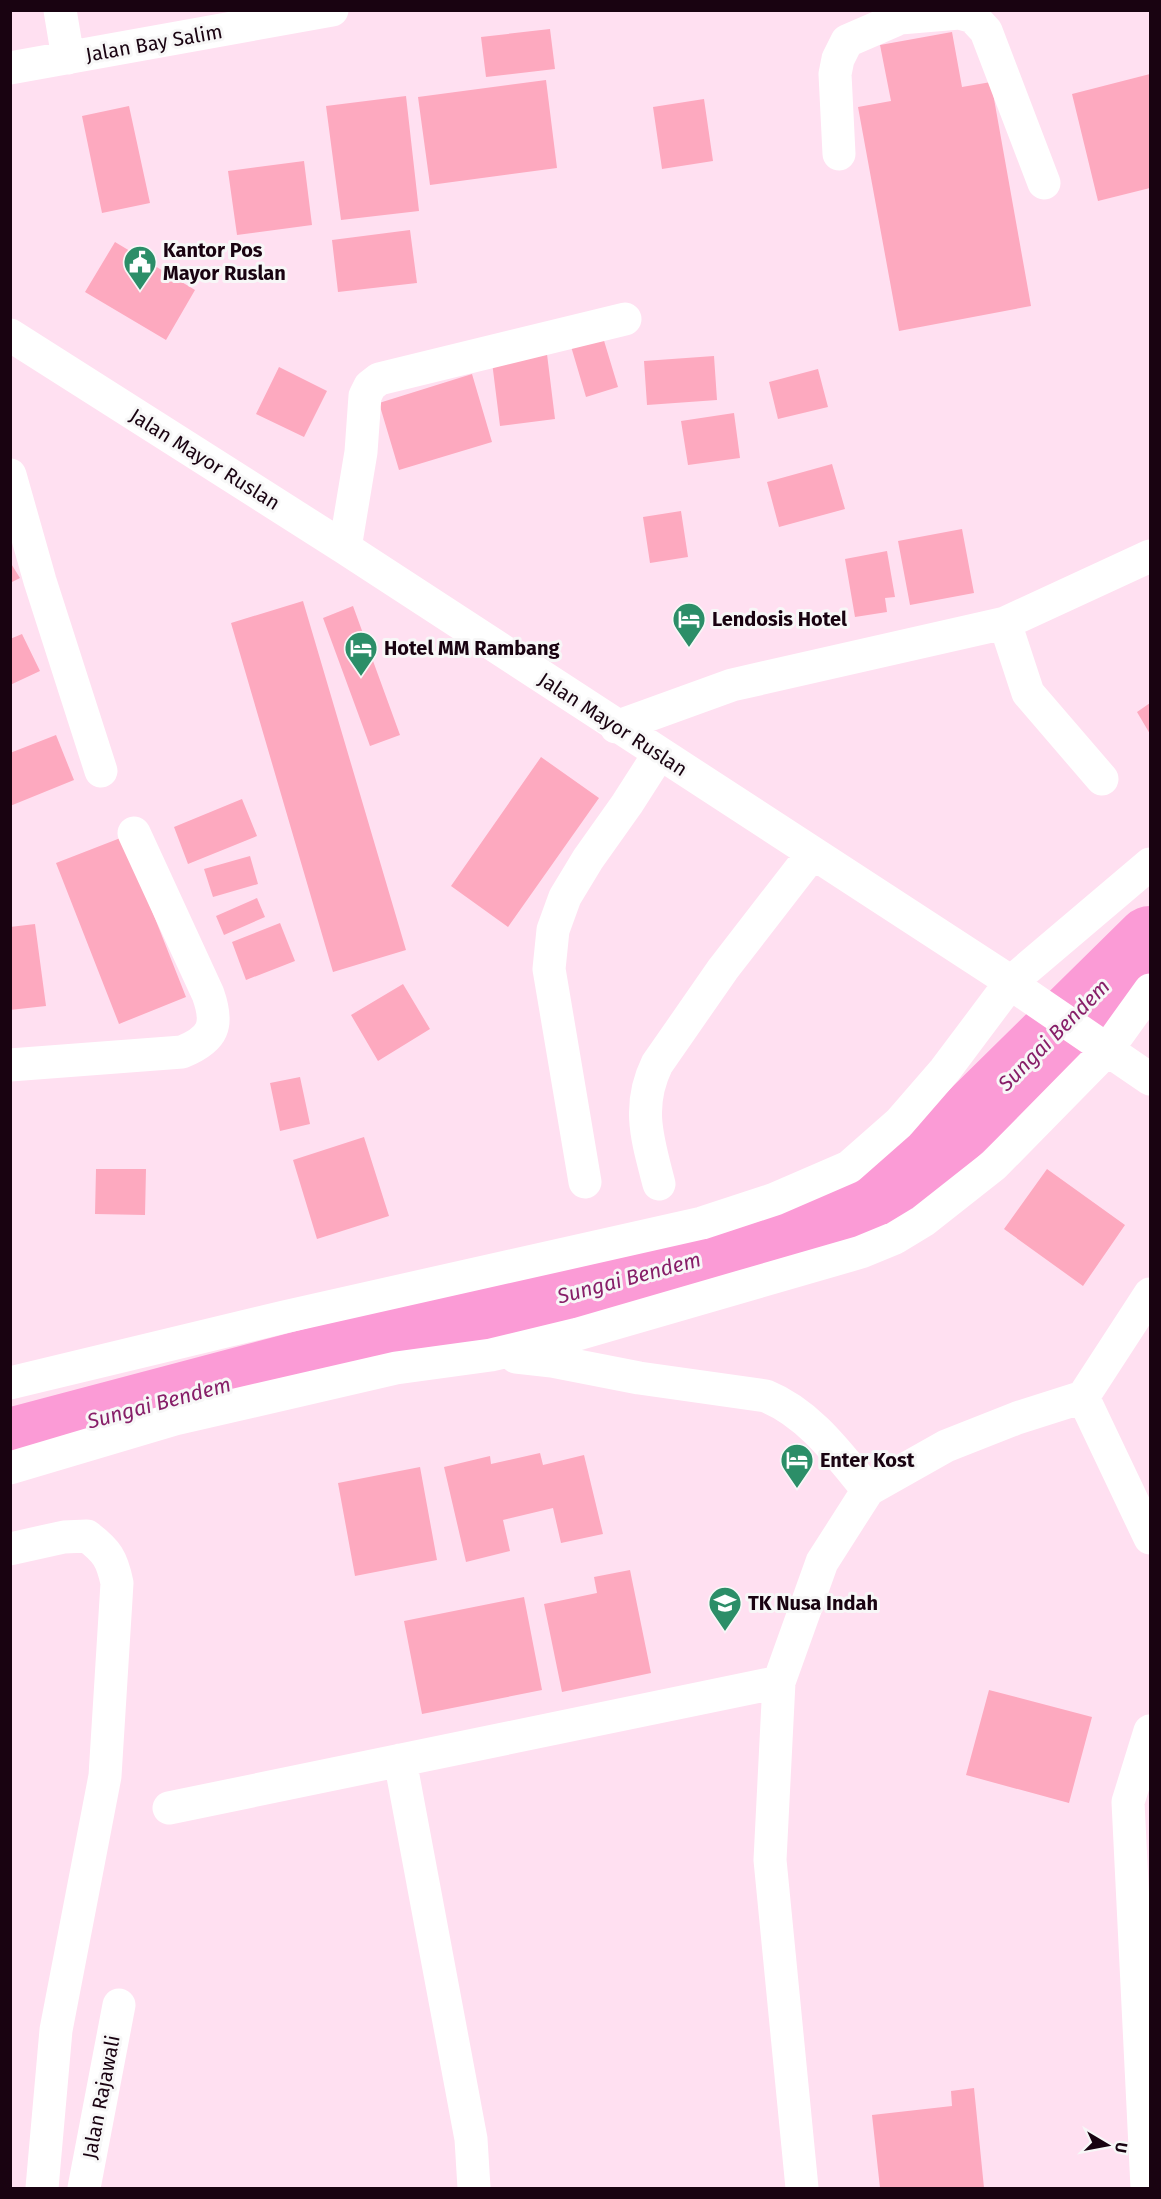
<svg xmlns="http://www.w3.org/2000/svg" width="1161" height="2199" font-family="'Fira Sans',sans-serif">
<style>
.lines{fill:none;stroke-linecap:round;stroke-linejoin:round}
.river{stroke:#fb9bd6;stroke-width:68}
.building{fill:#fda9bf}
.minor{stroke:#fff;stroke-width:33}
.labels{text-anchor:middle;stroke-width:6;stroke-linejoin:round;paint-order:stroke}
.street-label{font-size:20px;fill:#190311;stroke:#f7f7f7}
.poi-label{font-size:20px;font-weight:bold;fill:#190311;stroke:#f7f7f7;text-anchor:start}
.water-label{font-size:21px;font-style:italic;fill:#871e68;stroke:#f7f7f7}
</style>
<rect width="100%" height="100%" fill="#ffe0f1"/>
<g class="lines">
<path class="river" d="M10,1442l839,-222 107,-89 194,-191"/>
</g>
<path class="building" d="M550,29l5,40 -69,8 -5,-40z
M952,32l10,55 29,-5 40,224 -132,25 -41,-224 33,-6 -11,-56z
M1150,74v114l-52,13 -26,-107z
M546,80l11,88 -127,17 -12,-88z
M406,96l13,115 -78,9 -15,-114z
M704,99l9,62 -51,8 -9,-62z
M129,106l21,97 -48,10 -20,-97z
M304,161l8,64 -75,10 -9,-64z
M410,230l7,53 -79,9 -6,-52z
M115,242l80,48 -29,50 -81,-48z
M602,334l16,53 -32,10 -16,-54z
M546,346l9,73 -55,7 -9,-72z
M714,356l3,44 -70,5 -3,-44z
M279,367l48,24 -23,46 -48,-23z
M818,369l10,38 -50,12 -9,-37z
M472,374l20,68 -93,28 -20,-67z
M734,413l6,45 -52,7 -7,-44z
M832,464l13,45 -66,18 -12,-45z
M681,511l7,46 -38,6 -7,-46z
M962,529l12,64 -64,12 -12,-64z
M887,551l8,46 -10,1 2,14 -32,5 -10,-58z
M10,562l10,16 -10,5z
M303,601l103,349 -73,22 -102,-349z
M353,606l47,129 -30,11 -47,-128z
M22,634l18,37 -30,14v-46z
M1150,703v31l-13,-22z
M56,735l18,45 -64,26v-53z
M541,757l58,41 -91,129 -57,-41z
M242,799l15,37 -69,28 -14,-37z
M123,837l63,160 -67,27 -63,-161z
M250,856l8,28 -45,13 -9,-28z
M257,898l8,19 -41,18 -8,-19z
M280,923l15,38 -49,19 -14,-38z
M35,924l11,82 -36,4v-83z
M403,984l27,45 -52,32 -27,-46z
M300,1077l10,47 -30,7 -10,-48z
M364,1137l25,79 -72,23 -24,-79z
M96,1169h50l-1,46 -50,-1z
M1047,1169l78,56 -42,61 -79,-57z
M540,1453l3,12 41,-10 19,79 -42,9 -8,-35 -50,12 7,31 -44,11 -22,-95 46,-11 1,8z
M420,1467l17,93 -82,16 -17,-93z
M630,1570l21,103 -89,19 -18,-88 53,-11 -3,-16z
M524,1597l18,93 -120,24 -18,-93z
M989,1690l103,27 -23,86 -103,-28z
M974,2088l10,100h-104l-8,-73 80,-9 -1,-15z"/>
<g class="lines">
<path class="minor" d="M60,10l8,48
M10,68l322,-58
M839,154l-4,-80 3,-15 9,-18 53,-23 59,-5 14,4 13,14 58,152
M10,335l335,213 666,434 6,6 133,91
M10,475l30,106 61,190
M345,548l16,-96 4,-56 5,-10 9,-7 246,-60
M1005,623l23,70 74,86
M616,727l116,-42 273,-62 145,-67
M10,1065l172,-13c32,-13 37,-27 26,-58l-74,-161
M585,1182l-36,-213 4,-39 12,-33 23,-38 39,-55 32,-50
M659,1184c-11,-43 -23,-77 -2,-120l66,-95 89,-115
M516,1357l36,4 87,17 127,18c44,18 73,59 102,94
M10,1383l274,-66 418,-94 73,-24 74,-32 50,-44 46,-53 66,-88 139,-118
M1083,1397l67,141
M10,1468l165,-49 221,-51 95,-13 87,-21 283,-82 34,-14 28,-17 71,-56 113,-115 43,-60
M10,1549l54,-12 23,-1c20,15 25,23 30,47l-12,193 -49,254 -14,158
M400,1760l71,379 3,49
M169,1808l610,-126
M84,2188l35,-183
M802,2188l-32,-328 9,-178 43,-120 46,-72 78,-44 71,-28 66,-21 67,-103
M1147,2188l-19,-386 22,-71"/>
</g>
<defs>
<symbol id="civic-pin" viewBox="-11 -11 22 30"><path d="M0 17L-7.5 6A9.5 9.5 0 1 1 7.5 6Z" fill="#2c8e68" stroke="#f7f7f7"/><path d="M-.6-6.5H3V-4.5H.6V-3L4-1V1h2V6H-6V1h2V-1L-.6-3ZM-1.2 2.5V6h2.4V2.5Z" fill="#fff"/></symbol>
<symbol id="hotel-pin" viewBox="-11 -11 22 30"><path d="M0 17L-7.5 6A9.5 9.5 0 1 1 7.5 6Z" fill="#2c8e68" stroke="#f7f7f7"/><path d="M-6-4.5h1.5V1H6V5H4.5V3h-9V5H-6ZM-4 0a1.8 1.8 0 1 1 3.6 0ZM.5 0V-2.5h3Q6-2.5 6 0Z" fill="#fff"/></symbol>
<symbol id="school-pin" viewBox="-11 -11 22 30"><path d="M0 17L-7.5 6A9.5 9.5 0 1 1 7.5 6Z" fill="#2c8e68" stroke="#f7f7f7"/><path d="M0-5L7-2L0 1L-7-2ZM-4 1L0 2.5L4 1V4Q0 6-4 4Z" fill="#fff"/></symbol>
</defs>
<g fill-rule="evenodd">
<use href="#civic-pin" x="121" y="243" width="38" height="52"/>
<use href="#hotel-pin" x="670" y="600" width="38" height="52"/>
<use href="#hotel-pin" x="342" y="629" width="38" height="52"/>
<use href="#hotel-pin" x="778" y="1441" width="38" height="52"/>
<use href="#school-pin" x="706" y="1584" width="38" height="52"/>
</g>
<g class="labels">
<g class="street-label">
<text transform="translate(154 43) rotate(-10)" y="7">Jalan Bay Salim</text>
<text transform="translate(205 459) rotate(32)" y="7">Jalan Mayor Ruslan</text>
<text transform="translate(613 724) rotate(33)" y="7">Jalan Mayor Ruslan</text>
<text transform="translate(101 2097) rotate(-79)" y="7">Jalan Rajawali</text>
</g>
<g class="poi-label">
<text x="163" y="257">Kantor Pos<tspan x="163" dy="23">Mayor Ruslan</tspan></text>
<text x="712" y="626">Lendosis Hotel</text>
<text x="384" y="655">Hotel MM Rambang</text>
<text x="820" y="1467">Enter Kost</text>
<text x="748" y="1610">TK Nusa Indah</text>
</g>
<g class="water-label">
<text transform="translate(1054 1035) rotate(-45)" y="7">Sungai Bendem</text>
<text transform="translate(629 1278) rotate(-15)" y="7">Sungai Bendem</text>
<text transform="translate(159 1403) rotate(-15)" y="7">Sungai Bendem</text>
</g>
</g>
<rect width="1161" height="2199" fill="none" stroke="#190311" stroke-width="24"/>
<g transform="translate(1107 2145) rotate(100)" stroke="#f7f7f7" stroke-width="4.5" paint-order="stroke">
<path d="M0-4.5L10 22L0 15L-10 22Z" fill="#190311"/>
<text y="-9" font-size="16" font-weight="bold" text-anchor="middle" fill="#190311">U</text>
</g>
</svg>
